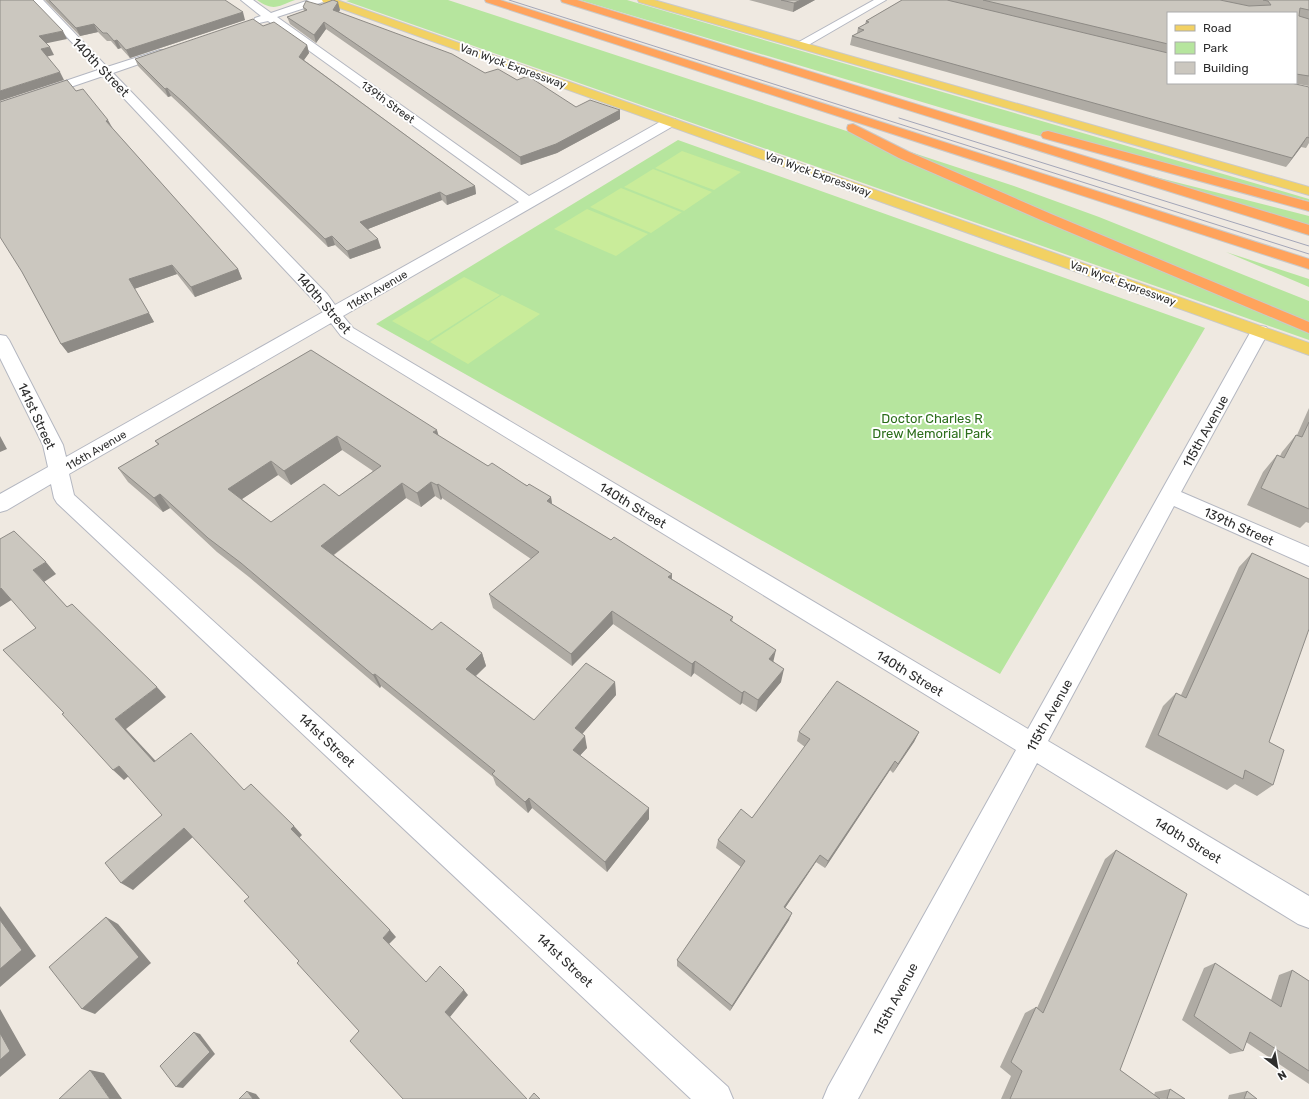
<svg xmlns="http://www.w3.org/2000/svg" width="1309" height="1099" font-family="Rubik,sans-serif">
<style>
.green{fill:#b6e59e}
.pitch{fill:#c9ec9a}
.lines{fill:none;stroke-linecap:round;stroke-linejoin:round}
.minor-casing{stroke:#b4b7c1;stroke-width:2}
.major-casing{stroke:#c9c9c9;stroke-width:2}
.highway-casing{stroke:#c9c9c9;stroke-width:2}
.minor{fill:#fff;fill-rule:evenodd}
.major{fill:#f2d163;fill-rule:evenodd}
.highway{fill:#ffa35c;fill-rule:evenodd}
.tram{stroke:#a3a6b8;stroke-width:1}
.wall{fill:#afaba4;fill-rule:evenodd}
.shaded-wall{fill:#8e8b86}
.building{fill:#cbc7bf;stroke:#8e8b86;fill-rule:evenodd}
.labels{text-anchor:middle;stroke-width:4;stroke-linejoin:round;paint-order:stroke}
.far-street-label{font-size:11px;fill:#2e2e2e;stroke:#fff}
.street-label{font-size:13px;fill:#2e2e2e;stroke:#fff}
.park-label{font-size:13px;fill:#2c6e1b;stroke:#fff}
</style>
<rect width="100%" height="100%" fill="#efe9e1"/>
<path class="green" d="M257,0h38c-17,6 -21,12 -38,0z
M350,0h98l566,186 85,31 210,84v39l-963,-339z
M580,0h47l682,199v2l-225,-53 -95,-26z
M678,140l527,188 -205,346 -624,-350z
M1128,170l181,46v9z
M1226,252l83,27v8z"/>
<path class="pitch" d="M682,151l59,21 -27,18 -59,-22z
M653,169l59,23 -28,19 -60,-24z
M621,188l60,24h1l-31,21 -61,-26z
M587,209l61,25 -32,22 -62,-27z
M464,277l36,18 -72,46 -36,-20z
M502,295l38,19 -72,50 -38,-22z"/>
<g class="lines">
<defs>
<path id="minor" d="M32,0h11l64,67 53,-17h8l2,2 -2,2 -55,19 214,221 8,11 184,-103 -251,-181 -9,2 -4,-1 -1,-2 1,-2 6,-2 -20,-16h12l18,13 38,-13h15l-1,2 -46,15 252,179 136,-77h10l1,3 -1,3 -332,191 10,12 675,401 223,-398 3,-4 6,-1 6,1 3,4 -88,161 128,55v19l-135,-60 -126,235 261,155v32l-11,-4 -261,-161 -179,336h-35l5,-12 188,-337 -675,-414 -10,-13 -262,151 5,21 654,592 5,12h-42l-634,-596 -3,-5 -3,-14 -44,26 -7,2v-18l48,-27 -5,-22 -43,-87v-23l6,1 3,4 54,105 3,12 257,-145 -8,-10 -212,-226 -103,35v-8l98,-33z
M874,0h12l-81,47h-8l-2,-2 2,-2z"/>
<path id="major" d="M322,0h15l972,343v12l-986,-353z
M638,0h16l655,187v8l-670,-193z"/>
<path id="highway" d="M485,0h15l809,259v10l-823,-267z
M561,0h16l732,225v10l-747,-233z
M853,124l56,28 142,62 258,108v11l-268,-113 -142,-62 -51,-27 -1,-3 1,-3z
M1048,131l261,71v9l-266,-73 -2,-3 2,-3z"/>
</defs>
<use href="#minor" class="minor-casing"/>
<use href="#major" class="major-casing"/>
<use href="#highway" class="highway-casing"/>
<use href="#minor" class="minor"/>
<use href="#major" class="major"/>
<use href="#highway" class="highway"/>
<path class="tram" d="M509,0l800,254
M899,118l410,128"/>
</g>
<path class="wall" d="M45,0h180l20,20 -115,38 -9,-10 -3,1 -7,-8h-4l-9,-9 -18,4z
M749,0h66l-22,12z
M902,0h407v86l-16,-3h3v-70h-128v70l141,4v56l-3,5 -5,-1 -15,20 -436,-122 2,-9 5,-3 1,-5 7,-4 1,-3z
M320,5l20,5 -1,2 146,61 32,7 59,27 44,3v9l-63,34 -36,12 -195,-136 -10,14 -26,-19 -3,-7 17,-6 -1,-4z
M263,26l44,19 2,8 -5,7 171,126 1,8 -29,11 -5,-5 -74,29 13,19 -31,11 -15,-14 -7,2 -142,-137 -15,-14 -3,1 -30,-31 -3,-7z
M76,91l37,38 125,140 4,10 -47,18 -18,-23 -43,15 20,33 -86,31 -7,-9 -39,-72z
M311,350l128,86 49,30 63,31 1,7 59,36 61,34v5l61,38 -1,5 42,40 7,20 -25,30 -14,-9 -2,2 -46,-32 -3,4 -78,-53 -41,42 -79,-58 -4,-14 42,-35 -89,-61 -1,2 -6,-4 -14,11 -15,-9 -72,57 98,75 50,23 4,13 -10,10 58,44 81,-38 1,13 -34,39 5,14 -7,7 69,64 -42,53 -75,-64 -4,5 -32,-28 -3,-8 -112,-91 -1,2 -131,-111 -32,-25 -47,-44 -7,4 -35,-30 -10,-14 40,-23 -3,-4zM342,450l31,21 -34,25 -68,26 -29,-23 36,-24 13,10z
M1309,408v115l-3,-1 -6,6 -53,-23 16,-33 14,-17 3,1 2,-4 14,-17h1z
M1252,553l21,232 -16,11 -22,-12 -8,6 -82,-43 18,-41 13,-13 5,2 58,-128z
M799,732h120l-5,10 -21,31 -3,-3 -65,98 -9,-6 -31,46 4,12 -59,91 -53,-45v-6l64,-93 -25,-19 2,-8 34,-22 53,-71 -8,-6z
M1116,850l4,220 34,25 1,-3 15,-3 15,10h-184l10,-23 -11,-9 25,-54 11,-6 1,1 68,-149z
M1215,963l56,37 8,-25 13,-5 17,11v103l-63,-42 -3,9 -13,3 -48,-34 22,-52z
M1247,1091l10,8h-29l1,-4z"/>
<path class="shaded-wall" d="M801,0h14l-22,12 1,-9z
M338,2l2,8 -5,7 -2,-7z
M243,12l2,8 -115,38 -4,-8z
M324,22l2,7 -10,14 -2,-8z
M94,24l4,8 -18,4 -4,-8z
M63,31l4,8 -24,5 -4,-8z
M117,40l4,8 -3,1 -4,-8z
M307,45l2,8 -8,11 -2,-7z
M50,47l4,8 -9,2 -4,-8z
M60,72l4,8 -64,21v-10z
M167,88l4,8 -3,1 -3,-8z
M620,110v9l-63,34 -36,12 -1,-8z
M108,120l5,9 -7,-8z
M1307,137l-6,10 -15,20 6,-9z
M475,186l1,8 -29,11 -1,-9z
M440,192l2,8 -79,31 -3,-9z
M332,236l3,9 -7,2 -3,-8z
M378,239l3,9 -31,11 -3,-8z
M172,265l5,9 -43,15 -5,-10z
M238,269l4,10 -47,18 -4,-10z
M149,313l5,9 -86,31 -7,-9z
M437,430l4,14 -8,-12z
M0,436l7,13 -7,3z
M337,436l5,14 -51,35 -7,-14z
M271,461l7,14 -42,28 -8,-14z
M431,482l4,14 -14,11 -4,-14z
M402,483l4,15 -78,61 -7,-13z
M438,484l4,14 -1,2 -4,-15z
M160,494l10,14 -7,4 -9,-14z
M551,497l2,14 -6,-10z
M46,562l10,12 -12,8 34,36 -45,-48z
M672,574l-1,13 -3,-10z
M1,588l12,11 -13,8v-18z
M612,611l1,13 -41,42 -1,-12z
M776,650l-3,13 -4,-4z
M482,653l4,13 -16,15 -4,-12z
M695,661l-1,12 -3,4 1,-13z
M784,669l-3,13 -25,30 2,-12z
M375,674l6,12 -1,2 -7,-13z
M615,682l1,13 -39,45 -2,-12z
M157,687l9,10 -40,32 39,42 -11,-9 -39,-43z
M744,691l-2,12 -2,2 2,-12z
M919,732l-5,10 -21,31 5,-9z
M585,736l2,12 -12,13 -2,-11z
M895,761l-5,9 -65,98 3,-7z
M119,766l11,9 -6,5 -11,-10z
M529,798l3,10 -4,5 -3,-11z
M649,808v11l-42,53 -2,-10z
M294,826l8,9 -3,3 -8,-9z
M184,828l10,8 -61,54 -12,-7z
M820,855l-4,7 -35,52 3,-7z
M0,906l36,50 -36,31z
M792,913l-3,7 -59,91 2,-5z
M106,917l12,7 33,39 -56,51 -13,-5z
M390,930l6,7 -7,7 -6,-6z
M464,990l4,5 -18,22 77,82 -82,-87z
M0,1009l26,46 -26,22z
M194,1032l6,2 15,20 -32,34 -7,-1z
M90,1070l14,3 18,26h-12z
M247,1091l9,3 4,5h-7z"/>
<path class="building" d="M0,0h33l30,31 -24,5 11,11 -9,2 19,23 -60,19z
M49,0h176l18,12 -117,38 -9,-10 -3,1 -7,-8h-4l-9,-9 -18,4z
M333,0l5,2 -5,8 119,44 33,19 13,-4 19,11 11,-4 48,31 14,-7 30,10 -64,34 -36,13 -196,-135 -10,13 -27,-18 20,-7 -4,-3 3,-6 14,4z
M781,0h20l-7,3z
M902,0h45l221,53v30h123l18,4v51l-2,-1 -15,21 -440,-122 12,-6 -6,-2 11,-6 -3,-1z
M983,0h237l29,6 22,-1 -3,-4 -5,-1h46v10l-9,-2 -1,8 10,3v57l-13,-2v-61h-128v31z
M253,19l10,7 11,-4 33,23 -8,12 176,129 -29,10 -6,-4 -80,30 18,17 -31,12 -15,-15 -7,3 -142,-137 -16,-14 -2,1 -30,-30z
M67,80l9,11 7,-2 25,31 -2,1 132,148 -47,18 -19,-22 -43,14 20,34 -88,31 -39,-72 -22,-35v-135z
M311,350l126,80 -4,2 55,34 4,-3 35,23 2,-2 22,13 -4,4 64,39 3,-3 58,37 -4,3 65,40 -3,3 46,30 -7,9 15,10 -26,31 -14,-9 -2,2 -47,-32 -3,3 -80,-53 -41,43 -82,-60 50,-42 -101,-68 -1,1 -6,-3 -14,11 -15,-10 -81,63 111,84 9,-8 41,31 -16,16 68,51 52,-57 29,19 -40,46 10,8 -12,14 76,58 -44,54 -76,-64 -4,4 -33,-28 3,-3 -120,-97 -2,1 -132,-112 -33,-25 -48,-44 -6,4 -36,-30 41,-24 -4,-3zM337,436l44,30 -42,30 -15,-12 -53,38 -43,-33 43,-28 13,10z
M1309,422v87l-48,-21 16,-33 7,3 12,-23 6,2z
M14,531l32,31 -13,8 34,37 5,-3 85,83 -42,32 39,43 37,-29 53,57 7,-6 43,42 -3,3 99,101 -7,8 43,44 14,-16 24,24 -19,22 82,87h-124l-53,-58 9,-10 -62,-68 2,-2 -55,-60 5,-4 -65,-69 -63,55 -16,-20 57,-48 -43,-49 -6,4 -51,-56 2,-1 -61,-63 33,-22 -35,-40 -1,1v-50z
M1252,553l57,26v50l-40,113 15,8 -11,35 -28,-15 -2,9 -85,-44 18,-42 10,5z
M837,681l82,51 -21,32 -3,-3 -67,100 -8,-6 -36,52 8,6 -60,93 -55,-46 68,-99 -27,-21 23,-31 11,9 58,-79 -11,-7z
M1116,850l71,44 -67,176 40,29h-150l12,-28 -11,-9 25,-55 7,6z
M106,917l33,40 -57,52 -33,-42z
M0,920l22,30 -22,19z
M1215,963l66,44 11,-37 17,11v90l-59,-39 -7,19 -49,-35z
M194,1032l16,20 -34,35 -16,-21z
M0,1033l10,18 -10,9z
M90,1070l20,29h-51z
M1170,1089l15,10h-18z
M247,1091l6,8h-14z
M1247,1091l10,8h-13z
M534,1093l6,6h-11z"/>
<g class="labels">
<g class="far-street-label">
<text transform="translate(513 66) rotate(20)" y="4">Van Wyck Expressway</text>
<text transform="translate(388 102) rotate(36)" y="4">139th Street</text>
<text transform="translate(818 174) rotate(20)" y="4">Van Wyck Expressway</text>
<text transform="translate(1123 283) rotate(20)" y="4">Van Wyck Expressway</text>
<text transform="translate(377 290) rotate(-30)" y="4">116th Avenue</text>
<text transform="translate(96 450) rotate(-30)" y="4">116th Avenue</text>
</g>
<g class="street-label">
<text transform="translate(101 67) rotate(46)" y="5">140th Street</text>
<text transform="translate(324 303) rotate(49)" y="5">140th Street</text>
<text transform="translate(37 416) rotate(65)" y="5">141st Street</text>
<text transform="translate(1205 431) rotate(-61)" y="5">115th Avenue</text>
<text transform="translate(633 505) rotate(31)" y="5">140th Street</text>
<text transform="translate(1239 526) rotate(24)" y="5">139th Street</text>
<text transform="translate(910 673) rotate(31)" y="5">140th Street</text>
<text transform="translate(1049 715) rotate(-61)" y="5">115th Avenue</text>
<text transform="translate(327 740) rotate(43)" y="5">141st Street</text>
<text transform="translate(1188 840) rotate(31)" y="5">140th Street</text>
<text transform="translate(565 960) rotate(43)" y="5">141st Street</text>
<text transform="translate(895 999) rotate(-62)" y="5">115th Avenue</text>
</g>
<g class="park-label">
<text x="932" y="423">Doctor Charles R<tspan x="932" dy="15">Drew Memorial Park</tspan></text>
</g>
</g>
<rect x="1167" y="12" width="130" height="72" fill="#ffffff" stroke="#ababab"/>
<rect x="1175" y="25" width="20" height="6" fill="#f2d163" stroke="#ababab"/>
<text x="1203" y="32" font-size="12" fill="#2e2e2e">Road</text>
<rect x="1175" y="42" width="20" height="12" fill="#b6e59e" stroke="#ababab"/>
<text x="1203" y="52" font-size="12" fill="#2e2e2e">Park</text>
<rect x="1175" y="62" width="20" height="12" fill="#cbc7bf" stroke="#ababab"/>
<text x="1203" y="72" font-size="12" fill="#2e2e2e">Building</text>
<g transform="translate(1277 1067) rotate(149)" stroke="#ffffff" stroke-width="3" paint-order="stroke">
<path d="M0-3L7 15L0 10L-7 15Z" fill="#2e2e2e"/>
<text y="-6" font-size="11" font-weight="bold" text-anchor="middle" fill="#2e2e2e">N</text>
</g>
</svg>
